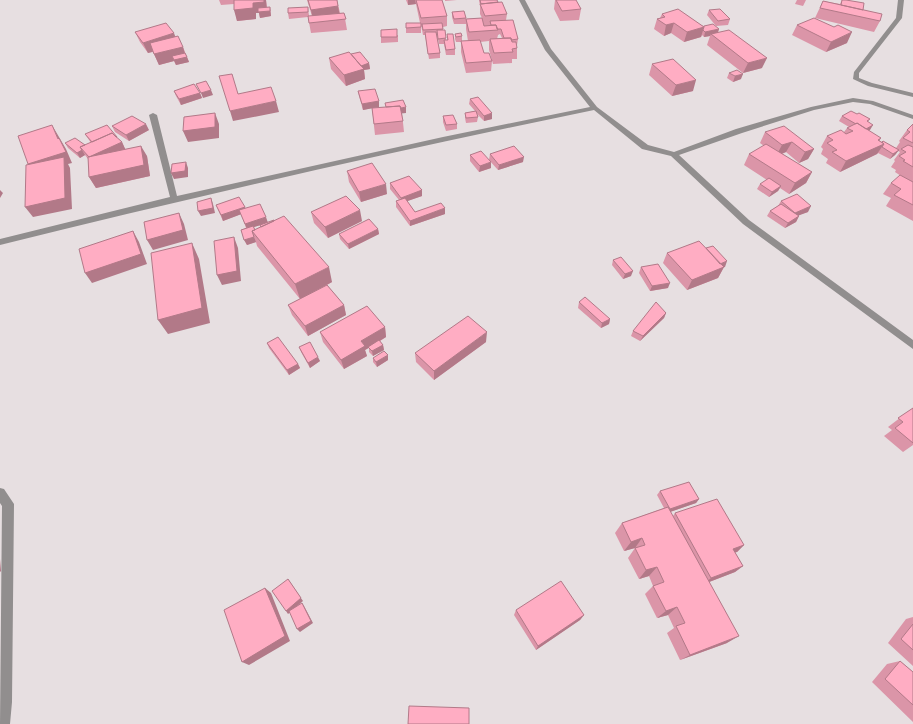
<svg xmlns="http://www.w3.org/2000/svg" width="913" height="724" font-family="Roboto,sans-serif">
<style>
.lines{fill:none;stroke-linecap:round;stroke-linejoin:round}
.minor{fill:#918e8e;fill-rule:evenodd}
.wall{fill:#db95a8;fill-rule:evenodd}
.shaded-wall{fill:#b27988}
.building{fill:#ffadc3;stroke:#b27988}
</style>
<rect width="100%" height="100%" fill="#e7dfe1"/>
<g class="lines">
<path class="minor" d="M519,0h6l26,49 46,58 51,38 26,7 62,-23 75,-22 42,-9 20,3 40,14v4l-43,-15 -17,-2 -39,8 -72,23 -63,22 70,65 164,120v9l-170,-125 -72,-68 -29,-7 -48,-39c-199,41 -397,86 -594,135v-6l170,-42 -21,-82 4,-2 4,2 20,81 266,-59 147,-30 -45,-57z
M898,0h6l-2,18 -43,55v5l13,5 41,10v4l-45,-11 -15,-7 1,-7 42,-54z
M0,488l4,1 10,15 -2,198 -2,22h-10l2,-218 -2,-3z"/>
</g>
<path class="wall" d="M219,0h47l1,8 3,-1 1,9 -11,2 -1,-5h-3v6l-19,2 -3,-17 -13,1z
M307,0h30l3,13h4l3,17 -36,3 -3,-16 -19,2 -1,-6 20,-6 1,9h3z
M406,0h36l5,16v10l-4,1v3l3,8v2h1v-6l8,15v6h-9l-2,-11h-5l-2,-10h-1l4,19v5l-11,1 -4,-24h-2l-2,-10v8h-15v-10h14l-4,-19 -8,1z
M445,0h12l-12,1z
M479,0h18l1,2 9,12 -1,6 12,19 -1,6h-1l1,3v11h-5v4l-19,1 -4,-14v-9l-9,1 4,11 8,8 -1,10 -25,2 -5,-21v-10h-5l-1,-3v-5l7,2v5h6l-2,-12v-10l16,-1 -2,-4v-8zM500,34l2,4 -5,1 1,-4z
M555,0h21l5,9 -2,11 -19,1 -6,-12z
M797,0h9l-3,6 -8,-2z
M842,0l21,10 17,11 -6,11 -59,-14 8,-17 17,3z
M709,10l21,9 -2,6 -12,1 -9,-11z
M452,12l14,6v6h-12l-2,-7z
M662,14l42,12 15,3 -1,4 44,35 -19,5 -36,-28 3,-9 -6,1 -2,-2 -1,2 -17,5 -13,-9 -7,3 -10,-7 3,-10 3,-1z
M797,25l50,18 -21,9 -34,-17z
M135,32l40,5 8,10 6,15 -13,3 -2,-4 -15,4 -6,-13 -5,1 -8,-11z
M398,35v7l-17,1v-6z
M351,54l18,9 1,6 -6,1 1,9 -19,7 -15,-17 -2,-11z
M652,64l41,27 -21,5 -23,-21z
M729,73l12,6 -8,3 -6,-4z
M174,91l26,2 2,5 -21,7 -5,-9z
M358,91l21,10v6l-6,1 13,-1 -1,-4 21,10h-4l2,19 -29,3 -3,-27 -9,2 -4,-14z
M470,99l22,20 -8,2 -8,-8 2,4 -1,5 -11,1 -1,-5v-5l10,-2 -6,-7z
M857,114l13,5 -2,3 2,8 -1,1 11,10 16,7 4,-6 -1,-1 8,-11 6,-6v97l-27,-15 5,-8 -8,-4 8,-11 10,-7 -6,-4 1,-2 -5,-3 4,-6 -1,-1 6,-8 -2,-1 -3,4 -5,4 -12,-6 -1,1 -37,18 -14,-9 2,-4 -7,-5 2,-5 -2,-2 6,-11 17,-4 3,-4 2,-1 -10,-6 3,-5z
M443,116l14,8v5l-11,2 -3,-9z
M112,126l37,4 -20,11 -14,-9z
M765,132l49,17 -6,10 -9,4 -13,-11 -4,2 30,18 -6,11 -17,11 -9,-6 -2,3 -9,6 -12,-8 3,-5 7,-4 -23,-15 5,-11 15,-8 -4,-3z
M85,134l33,5 4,3 3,7 22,7 3,20 -54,12 -7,-11 -1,-18 -3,-4 -5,3 -12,-10 -3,-5 20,2 6,-2z
M490,154l33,8 -25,8 -9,-10z
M470,155l21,13 -12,4 -9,-11z
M347,171l40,23 -26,8 -12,-20z
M390,183l32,7v6l-15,5 8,11 30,2 -35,12 -14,-19v-6l3,-1 -9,-11z
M781,201l27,11 -10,3 1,1 -3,6 -11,6 -18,-12 3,-5 8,-5z
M216,205l29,2v2l23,13 64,60 -5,3 17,20 2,10 -38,21 -16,-21 -4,-10 12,-6 -43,-53 -1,-4 -9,3 -6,-15 5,-2 -5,-14 -18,7zM260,225v2l-5,3 -1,-3z
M311,212l51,9 -34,17 -14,-15z
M378,229l1,5 -30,15 -9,-10 -1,-5z
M667,253l58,14h-1l-6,11 -31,12 -24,-27z
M613,260l18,16 -8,3 -11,-14z
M641,267l27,21 -18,3 -11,-18z
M579,302l31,17 -1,5 -8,4 -23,-20z
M666,313l-2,5 -24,23 -9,-5 2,-5z
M385,327l1,10 -6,4 3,4 1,5 -11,6 -4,-4v-4l-4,2 2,6 -23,13 -21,-27 -3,-10z
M486,342l-52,38 -18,-18 -1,-9z
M267,343l31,21 2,4 -11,7 -20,-27z
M299,347l21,14 -10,7 -9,-16z
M373,358l15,2 -11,7 -4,-5z
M913,408v37l-10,7 -19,-16 8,-6 -4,-3z
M660,491l39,8 -3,4 -26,9 3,4 2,-3 69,32 -7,7h-2l8,14 -8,6 -26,10 18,61 -47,17 -13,-27 7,-5 -6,-13 -11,3 -12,-24 8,-8 -4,-10 -10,3 -11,-21 7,-10 -11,3 -9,-18 7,-10 42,-15 -7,-13z
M516,610l68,5 -4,5 -44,30 -22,-35z
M913,617v49l-25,-23 18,-24z
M900,661l13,11v50l-41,-40 15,-18z"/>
<path class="shaded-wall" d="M264,0h2l1,11 3,-4 1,9 -11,2 -1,-5h-3v6l-19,2 -3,-11 19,-7z
M408,0h7l1,4 -8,1z
M338,6l2,11 -27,3 -2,-10z
M674,23l-3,10 -7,3 2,-11z
M704,27l-3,10 -17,5 3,-10z
M719,29l-2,5h-6l-1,2 -6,1 1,-5z
M852,32l-5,11 -21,9 5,-10z
M174,33l4,11 -30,9 -5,-10z
M183,47l3,10h1l2,5 -13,3 -4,-9 2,5 -15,4 -5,-11z
M767,58l-5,10 -19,5 5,-10z
M369,63l1,6 -6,1 1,9 -19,7 -2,-11 15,-9z
M743,74l-2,5 -8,3 2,-6z
M696,80l-3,11 -21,5 4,-11z
M211,90l2,5 -10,3 -2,-5z
M200,93l2,5 -21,7 -2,-6z
M276,101l3,11 -46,9 -3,-10z
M379,101v6l-16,3 -1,-6z
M406,107v6l-18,2 -1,-5z
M215,113l4,11v14l-31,4 -5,-11z
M492,113v6l-8,2v-5z
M146,124l3,6 -20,11 -3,-6z
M52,125l14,24 6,14 -4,1 2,4 2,41 -39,8 -8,-10 11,-32 -8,-11 30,-25z
M873,125l-3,5 -7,4 3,-5z
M881,138l-6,10 9,-4 -7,10 -37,18 6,-11 32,-21z
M122,142l5,11 -38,4z
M792,142l-6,10 -10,4 6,-11z
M141,146l6,10 3,20 -54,12 -7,-11z
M814,149l-6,10 -9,4 6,-11z
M82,150l3,5 -5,3 -3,-5z
M899,150l-4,5 -5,4 3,-5z
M524,157l-1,5 -25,8 1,-5z
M186,162l2,6v9l-14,2 -3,-6z
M491,162v6l-12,4 1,-6z
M812,172l-6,11 -17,11 6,-11z
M386,184l1,10 -26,8 -2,-10z
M781,186l-3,5 -9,6 3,-5z
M0,190l3,3 -3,5z
M422,190v6l-20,7 -1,-5z
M211,198l2,6 2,9 -14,3 -3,-5z
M811,206l-3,6 -16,6 3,-5z
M245,207l2,5 -24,9 -2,-6z
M445,208v6l-35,12v-5z
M360,210l2,11 -34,17 -3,-11z
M179,213l5,11 4,16 -35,10 -6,-10z
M799,216l-3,6 -11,6 3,-5z
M266,217l2,6 -21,6 -2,-5z
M378,229l1,5 -30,15 -1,-5z
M133,231l6,11 8,22 -55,19 -7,-10z
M234,237l4,11 3,33 -19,4 -5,-10z
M254,237l2,5 -9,3 -3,-5z
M192,243l7,16 11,64 -42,11 -10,-14z
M727,261l-2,6 -10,3 3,-5z
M329,267l3,15 -32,17 -5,-15z
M724,267l-6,11 -31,12 5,-10z
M633,271l-2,5 -8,3 2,-5z
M670,283l-2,5 -18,3 2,-5z
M344,305l2,10 -38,21 -3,-10z
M666,313l-2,5 -24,23 3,-5z
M610,319l-1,5 -8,4 1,-5z
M385,327l1,10 -21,13 2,6 -23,13 -3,-9 20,-19z
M487,332l-1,10 -52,38v-9z
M383,345l1,5 -11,6 -1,-5z
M388,355v5l-11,7 -1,-5z
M318,357l2,4 -10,7 -2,-5z
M298,364l2,4 -11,7 -2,-5z
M699,499l-3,4 -29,10 3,-4z
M642,538l-7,10 -11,3 7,-9z
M744,545l-7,7 -12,4 8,-7z
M0,559l1,12 -1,1z
M743,566l-8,6 -31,12 7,-6z
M657,567l-8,9 -10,3 7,-9z
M288,579l15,22 -15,13 -2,-3z
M265,588l6,5 19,48 -41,24 -7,-3z
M302,603l2,3 9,17 -13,9 -3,-3z
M677,607l-9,8 -11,3 9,-7z
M584,615l-4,5 -44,30 2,-4z
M739,636l-12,7 -47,17 10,-5z"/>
<path class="building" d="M234,0h30v2l-11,1v5l-19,2z
M308,0h29l1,6 -27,4z
M416,0h26l5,16 -26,2z
M480,0h17l1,2 -17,2z
M556,0h20l5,9 -19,2z
M842,0h4l18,3 -1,7 -22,-5z
M823,1l59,13 -2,7 -60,-13z
M502,2l5,12 -22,2 -5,-12z
M270,7v4l-12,1v-4z
M308,7v5l-20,1v-5z
M678,9l26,18 -17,5 -13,-9 -8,2 -9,-6 8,-2 -3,-3z
M720,9l10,10 -12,2 -9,-11z
M464,11l2,7 -12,1 -2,-7z
M344,13l2,6 -37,4 -1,-7z
M482,18l2,8 12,-1 2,5 -29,2 -3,-13z
M814,18l20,9 4,-2 14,7 -21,10 -34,-17z
M513,20l5,19 -7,1v-2h-7l-3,-9h-4l-1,-4h-5l-1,-4z
M166,23l8,10 -31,10 -8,-11z
M406,23h15v4l-15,1z
M442,23l1,6 -20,1 -1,-6z
M713,24l6,5 -14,3 -2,-2 1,-3v-1z
M397,29v8h-16v-7z
M437,30h8l1,8 -8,1z
M729,30l38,28 -19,5 -37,-29z
M425,32h11l4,21 -12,1z
M461,33l1,3 -6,1 -1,-3z
M447,34h6l2,15 -9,1 -2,-10h4z
M178,36l5,11 -29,7 -4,-11z
M511,38l1,4h4l1,6 -5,1 1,3 -19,1 -4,-14z
M480,40l4,13h5l3,8 -26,2 -5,-22z
M349,52l15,17 -20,6 -15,-17z
M360,52l9,11 -8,3 -10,-12z
M185,53l2,4 -13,3 -2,-4z
M673,59l23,21 -20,5 -24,-21z
M737,70l6,4 -8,2 -6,-3z
M232,74l6,20 33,-7 5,14 -46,10 -11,-35z
M206,81l5,9 -10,3 -5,-9z
M194,84l6,9 -21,6 -5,-8z
M375,89l4,12 -17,3 -4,-13z
M478,97l14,16 -8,3 -14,-17z
M403,100l3,7 -5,1 -1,-2 -14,1 -1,-4z
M400,106l3,15 -29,3 -2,-16z
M476,111l2,6 -12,1 -1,-5z
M851,111l6,3 2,-1 11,6 -3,2 6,4 -7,4 -9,-6 -1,1 -14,-8z
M215,113v14l-32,4 1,-14z
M453,115l4,9 -11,1 -3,-9z
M132,116l14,8 -20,11 -14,-9z
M857,123l24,15 -3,2 6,4 -38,17 -14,-9 5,-2 -10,-7 6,-3 -6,-4 14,-6 5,4 7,-3 -6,-3z
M913,124v19l-10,-5 7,-6 -3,-2z
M52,125l6,14 1,-1 7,14 -38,12 -10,-28z
M107,125l10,12h-1l-4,-4 -20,9 -7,-8z
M784,126l30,23 -9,3 -13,-10 -10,3 -17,-13z
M112,133l10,9 -33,15 -9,-10z
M75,138l10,7 -5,2 2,3 -5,3 -12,-10z
M883,141l16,9 -6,4 -11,-7 2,-3 -2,-2z
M766,144l46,28 -17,11 -46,-29z
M908,145l5,2v20l-10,-6 2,-1 -6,-4 7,-4 -5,-3z
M141,146l3,19 -55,12 -1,-20z
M514,146l10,11 -25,8 -9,-11z
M481,151l10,11 -11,4 -10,-11z
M64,157l1,41 -40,9 1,-42z
M186,162l-1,9 -14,2 1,-9z
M372,163l14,21 -27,8 -12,-21z
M900,175l13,7v23l-19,-10 7,-6 -10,-6z
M409,176l13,14 -21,8 -11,-15z
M769,178l12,8 -9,6 -12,-8z
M797,194l14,12 -16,7 -14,-12z
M346,196l14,14 -35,17 -14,-15z
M239,197l6,10 -24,8 -5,-10z
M211,198l2,10 -15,3 -1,-9z
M405,198l10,14 26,-9 4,5 -35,13 -14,-20z
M260,204l6,13 -21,7 -6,-14z
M781,204l18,12 -11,7 -18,-12z
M179,213l4,17 -36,10 -3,-18z
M284,216l45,51 -34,17 -43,-53z
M369,219l9,10 -30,15 -9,-10z
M274,220v1l-13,6 -1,-2z
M253,226l2,4 -3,1 2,6 -10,3 -3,-10z
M133,231l8,23 -56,19 -6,-24z
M234,237l3,34 -20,4 -3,-34z
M699,241l25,26 -32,13 -25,-27z
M192,243l10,65 -44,12 -7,-67z
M713,246l14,15 -7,3 -14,-16z
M621,257l12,14 -8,3 -12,-14z
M658,264l12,19 -18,3 -11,-19z
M327,285l17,20 -39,21 -17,-21z
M585,297l25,22 -8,4 -23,-21z
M656,302l10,11 -23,23 -10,-5z
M367,306l18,21 -24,14 4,5 -24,14 -21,-28z
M468,316l19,16 -53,39 -19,-18z
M278,337l20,27 -11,6 -20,-27z
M379,340l4,5 -11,6 -4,-4z
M310,342l8,15 -10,6 -9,-16z
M384,351l4,4 -12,7 -3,-4z
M913,408v35l-18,-15 8,-6 -5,-4z
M689,482l10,17 -29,10 -10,-18z
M717,499l27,46 -11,4 10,17 -32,12 -36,-65z
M668,507l71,129 -49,19 -14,-29 9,-3 -8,-16 -11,4 -13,-25 11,-4 -7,-15 -11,3 -11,-22 10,-3 -3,-7 -11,4 -9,-19z
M288,579l13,19 -15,13 -14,-20z
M561,581l23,34 -46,31 -22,-36z
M265,588l20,48 -43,26 -18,-52z
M302,603l9,18 -14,8 -8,-18z
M913,624v26l-12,-11z
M900,661l13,11v33l-28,-26z
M409,706l60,2v16h-61z"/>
</svg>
